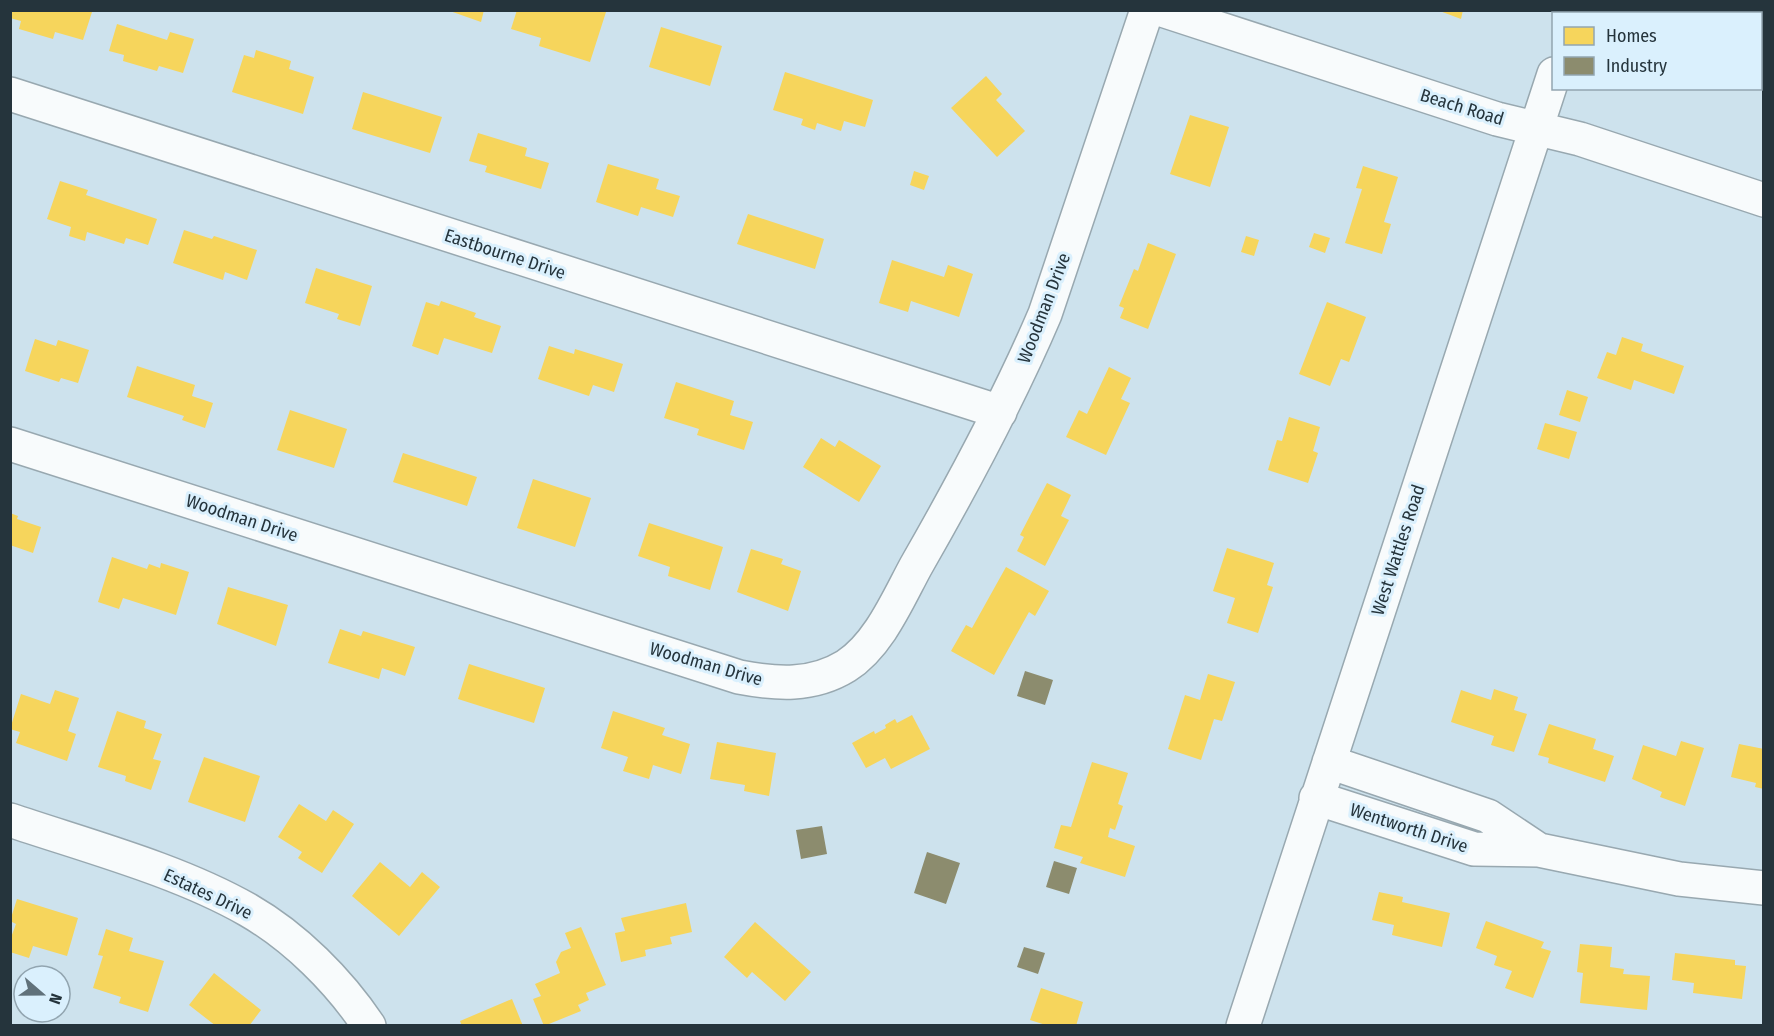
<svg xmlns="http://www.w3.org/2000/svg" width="1774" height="1036" font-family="'Fira Sans Condensed',sans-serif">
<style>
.homes{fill:#f6d55c}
.industry{fill:#8c8c6e}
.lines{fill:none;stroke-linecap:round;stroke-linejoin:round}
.minor-casing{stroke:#98a8b0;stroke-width:36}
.minor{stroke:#f8fbfc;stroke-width:33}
.labels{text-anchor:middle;stroke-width:6;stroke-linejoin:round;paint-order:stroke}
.street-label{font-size:18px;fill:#25343c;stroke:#daf0fd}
</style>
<rect width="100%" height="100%" fill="#cde2ed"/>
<path class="homes" d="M10,10h77l5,2 -9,28 -28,-8 -2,7 -34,-10 2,-8 -11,-3z
M447,10h37l-3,12z
M517,10l89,2 -16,50 -51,-16 2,-8 -30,-9z
M1437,10h26l-2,9z
M117,24l50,16 3,-8 24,7 -11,34 -24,-7 -2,5 -34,-10 1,-6 -15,-4z
M661,27l61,19 -12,40 -61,-19z
M256,50l35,11 -2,8 25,8 -11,37 -71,-22 12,-37 10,3z
M785,72l88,28 -8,27 -21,-6 -3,10 -24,-8 -2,7 -14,-5 2,-6 -30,-9z
M986,76l16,18 -6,6 29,31 -28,26 -46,-49z
M363,92l79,25 -12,36 -78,-24z
M1190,115l39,12 -19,60 -40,-13z
M478,133l49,15 -2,8 24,7 -8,26 -56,-17 2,-6 -18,-5z
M608,164l51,15 -3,10 24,7 -7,21 -32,-10 -3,9 -42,-14z
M1363,166l35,11 -14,45 7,2 -9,30 -37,-11 17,-54 -6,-1z
M914,171l15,5 -5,14 -14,-5z
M60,181l28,9 -2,5 71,24 -9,26 -22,-7 -2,6 -37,-12 -2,9 -16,-5 2,-9 -24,-8z
M748,214l76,25 -9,30 -78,-25z
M184,230l28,9 2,-3 43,14 -10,30 -22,-8 -2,8 -50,-17z
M1314,233l16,5 -5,15 -16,-6z
M1246,236l13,4 -5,16 -13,-4z
M1148,243l28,11 -28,75 -28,-11 4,-10 -5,-2 15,-37 4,2z
M892,260l52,17 4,-12 25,9 -14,43 -48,-16 -3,11 -29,-9z
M316,268l56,18 -12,40 -23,-7 2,-5 -34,-11z
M441,301l35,12 -2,4 27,9 -9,27 -48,-15 -6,17 -26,-9 14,-44 13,4z
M1327,302l39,15 -17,45 -8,-3 -11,27 -31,-12z
M1622,337l21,7 -2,7 43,15 -10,28 -40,-14 -3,10 -34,-12 10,-26 9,3z
M35,339l21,7 2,-6 31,10 -11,33 -17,-5 -2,4 -34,-11z
M549,346l25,8 1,-5 48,15 -9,28 -21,-7 -4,11 -51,-17z
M137,366l58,19 -3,11 21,7 -8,25 -23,-8 2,-4 -57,-19z
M1109,367l22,11 -10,21 9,4 -24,52 -40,-18 13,-27 8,4z
M676,382l58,19 -4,14 23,7 -9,28 -47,-15 2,-6 -35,-11z
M1567,390l21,7 -8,25 -21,-7z
M290,410l57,19 -13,39 -57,-18z
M1289,417l31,10 -7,24 5,2 -10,30 -40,-13 9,-30 5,1z
M1545,423l32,9 -8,27 -32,-10z
M821,438l14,9 4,-7 42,26 -22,36 -56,-35z
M403,453l74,24 -10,29 -74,-24z
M533,479l58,19 -16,49 -58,-19z
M1047,483l24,12 -10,21 8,4 -24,46 -28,-15 7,-14 -4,-2z
M10,513l8,3 -1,3 24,8 -8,26 -23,-8z
M649,523l74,24 -13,43 -42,-14 2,-9 -32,-11z
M1227,548l47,15 -7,22 6,2 -15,46 -31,-10 8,-25 -22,-7z
M751,549l32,10 -2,5 20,7 -13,40 -51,-19z
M112,557l35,12 2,-5 11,4 1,-5 28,9 -13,43 -53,-17 -4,11 -21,-7z
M1006,567l43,24 -14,25 -6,-4 -35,63 -43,-24 15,-26 6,3z
M228,587l60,18 -12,41 -59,-22z
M340,629l21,7 2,-5 52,16 -10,29 -23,-8 -3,11 -51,-16z
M469,664l76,24 -11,35 -76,-24z
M1208,674l27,8 -13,39 -8,-2 -13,41 -33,-11 17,-54 15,5z
M1494,689l24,8 -4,13 13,4 -13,38 -23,-7 3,-9 -43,-14 10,-32 30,10z
M55,690l24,8 -11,33 8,3 -9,27 -51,-18 4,-11 -10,-3 11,-35 29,10z
M117,711l29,10 -2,7 18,6 -9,25 8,2 -10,29 -26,-9 1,-5 -28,-9z
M613,711l52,17 -3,7 28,9 -9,30 -28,-9 -4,14 -26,-8 5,-14 -27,-9z
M912,715l18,34 -39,20 -6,-11 -19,10 -14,-25 22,-12 1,3 11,-6 -1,-3 10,-6 2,4z
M1549,724l47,15 -3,10 21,7 -9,26 -57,-19 1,-5 -11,-3z
M1681,741l23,7 -19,58 -25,-9 2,-5 -30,-13 11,-34 33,11z
M717,742l59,11 -7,43 -25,-5 1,-6 -35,-6z
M1739,744l25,5v40l-9,-2 1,-4 -25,-6z
M204,757l56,19 -15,46 -57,-20z
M1092,762l36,11 -10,31 5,2 -8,24 -5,-2 -2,9 27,9 -10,31 -45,-14 3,-6 -29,-9 7,-23 10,2z
M299,804l27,17 7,-11 21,14 -32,49 -24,-15 4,-6 -24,-15z
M380,862l30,25 12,-15 18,15 -41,49 -47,-40z
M1379,892l24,5 -1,5 48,11 -8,34 -50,-12 2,-10 -22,-5z
M17,899l61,19 -11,38 -34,-10 -4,12 -19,-6v-12l6,-16 -6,-3z
M686,903l6,29 -22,5 2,7 -27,6 1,6 -25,6 -6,-29 10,-2 -4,-13z
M1486,921l58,21 -3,6 10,3 -18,47 -28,-10 7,-17 -18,-6 3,-9 -21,-8z
M755,922l56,50 -26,29 -33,-29 -5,6 -23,-21z
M581,927l25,58 -20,8 3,7 -11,5 3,6 -37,15 -11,-27 8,-3 -6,-12 25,-11 -4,-11 5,-10 10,-4 -6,-15z
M106,929l27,9 -4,13 35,10 -16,51 -29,-9 2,-6 -28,-9 10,-32 -5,-1z
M1580,944l32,3 -2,20 14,2 -1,5 27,2 -3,34 -67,-7 3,-30 -6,-1z
M1675,953l60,7v5l11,1 -4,33 -49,-6 1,-10 -22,-3z
M214,973l47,37 -12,16h-33l-27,-21z
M1041,988l42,14 -7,24h-27l-19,-6z
M512,999l11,27h-61l-2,-5z"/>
<path class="industry" d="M1025,671l28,9 -8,25 -28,-9z
M822,826l5,28 -26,5 -5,-29z
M927,852l33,11 -14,41 -32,-11z
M1054,861l23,7 -8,26 -23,-7z
M1024,947l21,6 -7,21 -21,-7z"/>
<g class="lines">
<defs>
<path id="minor" d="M1162,10l335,109 83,20 184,61
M1573,14l1,-4
M10,94l990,318
M10,444l729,233c37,7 73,10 107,-11 33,-21 52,-67 70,-100 47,-82 92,-165 129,-252l102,-304
M1316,798l158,51 65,1 -51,-34 -159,-54
M10,820c77,26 168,50 238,90 47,27 91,71 121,116
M1539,850l140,29 85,9
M1243,1026l311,-952"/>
</defs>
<use href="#minor" class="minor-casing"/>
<use href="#minor" class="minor"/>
</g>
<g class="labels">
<g class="street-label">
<text transform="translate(1462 107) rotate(17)" y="6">Beach Road</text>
<text transform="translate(505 254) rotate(18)" y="6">Eastbourne Drive</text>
<text transform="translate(1044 308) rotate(-69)" y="6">Woodman Drive</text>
<text transform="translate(242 518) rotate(18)" y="6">Woodman Drive</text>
<text transform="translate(1398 550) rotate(-72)" y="6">West Wattles Road</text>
<text transform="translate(706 664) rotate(16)" y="6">Woodman Drive</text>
<text transform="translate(1409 828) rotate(18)" y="6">Wentworth Drive</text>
<text transform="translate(208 894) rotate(25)" y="6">Estates Drive</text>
</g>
</g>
<rect width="1774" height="1036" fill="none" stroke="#25343c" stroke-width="24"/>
<rect x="1552" y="12" width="210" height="78" fill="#daf0fd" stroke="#92a5b0" stroke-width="1.5"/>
<rect x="1564" y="27" width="30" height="18" fill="#f6d55c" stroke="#92a5b0" stroke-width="1.5"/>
<text x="1606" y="42" font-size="18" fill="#25343c">Homes</text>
<rect x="1564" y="57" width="30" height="18" fill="#8c8c6e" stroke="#92a5b0" stroke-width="1.5"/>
<text x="1606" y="72" font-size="18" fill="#25343c">Industry</text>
<g transform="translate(42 994) rotate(110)"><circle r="28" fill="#daf0fd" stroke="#92a5b0" stroke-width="1.5"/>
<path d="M0-4.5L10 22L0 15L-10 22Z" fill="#60717a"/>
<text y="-9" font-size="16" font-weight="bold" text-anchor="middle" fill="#25343c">N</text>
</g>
</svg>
